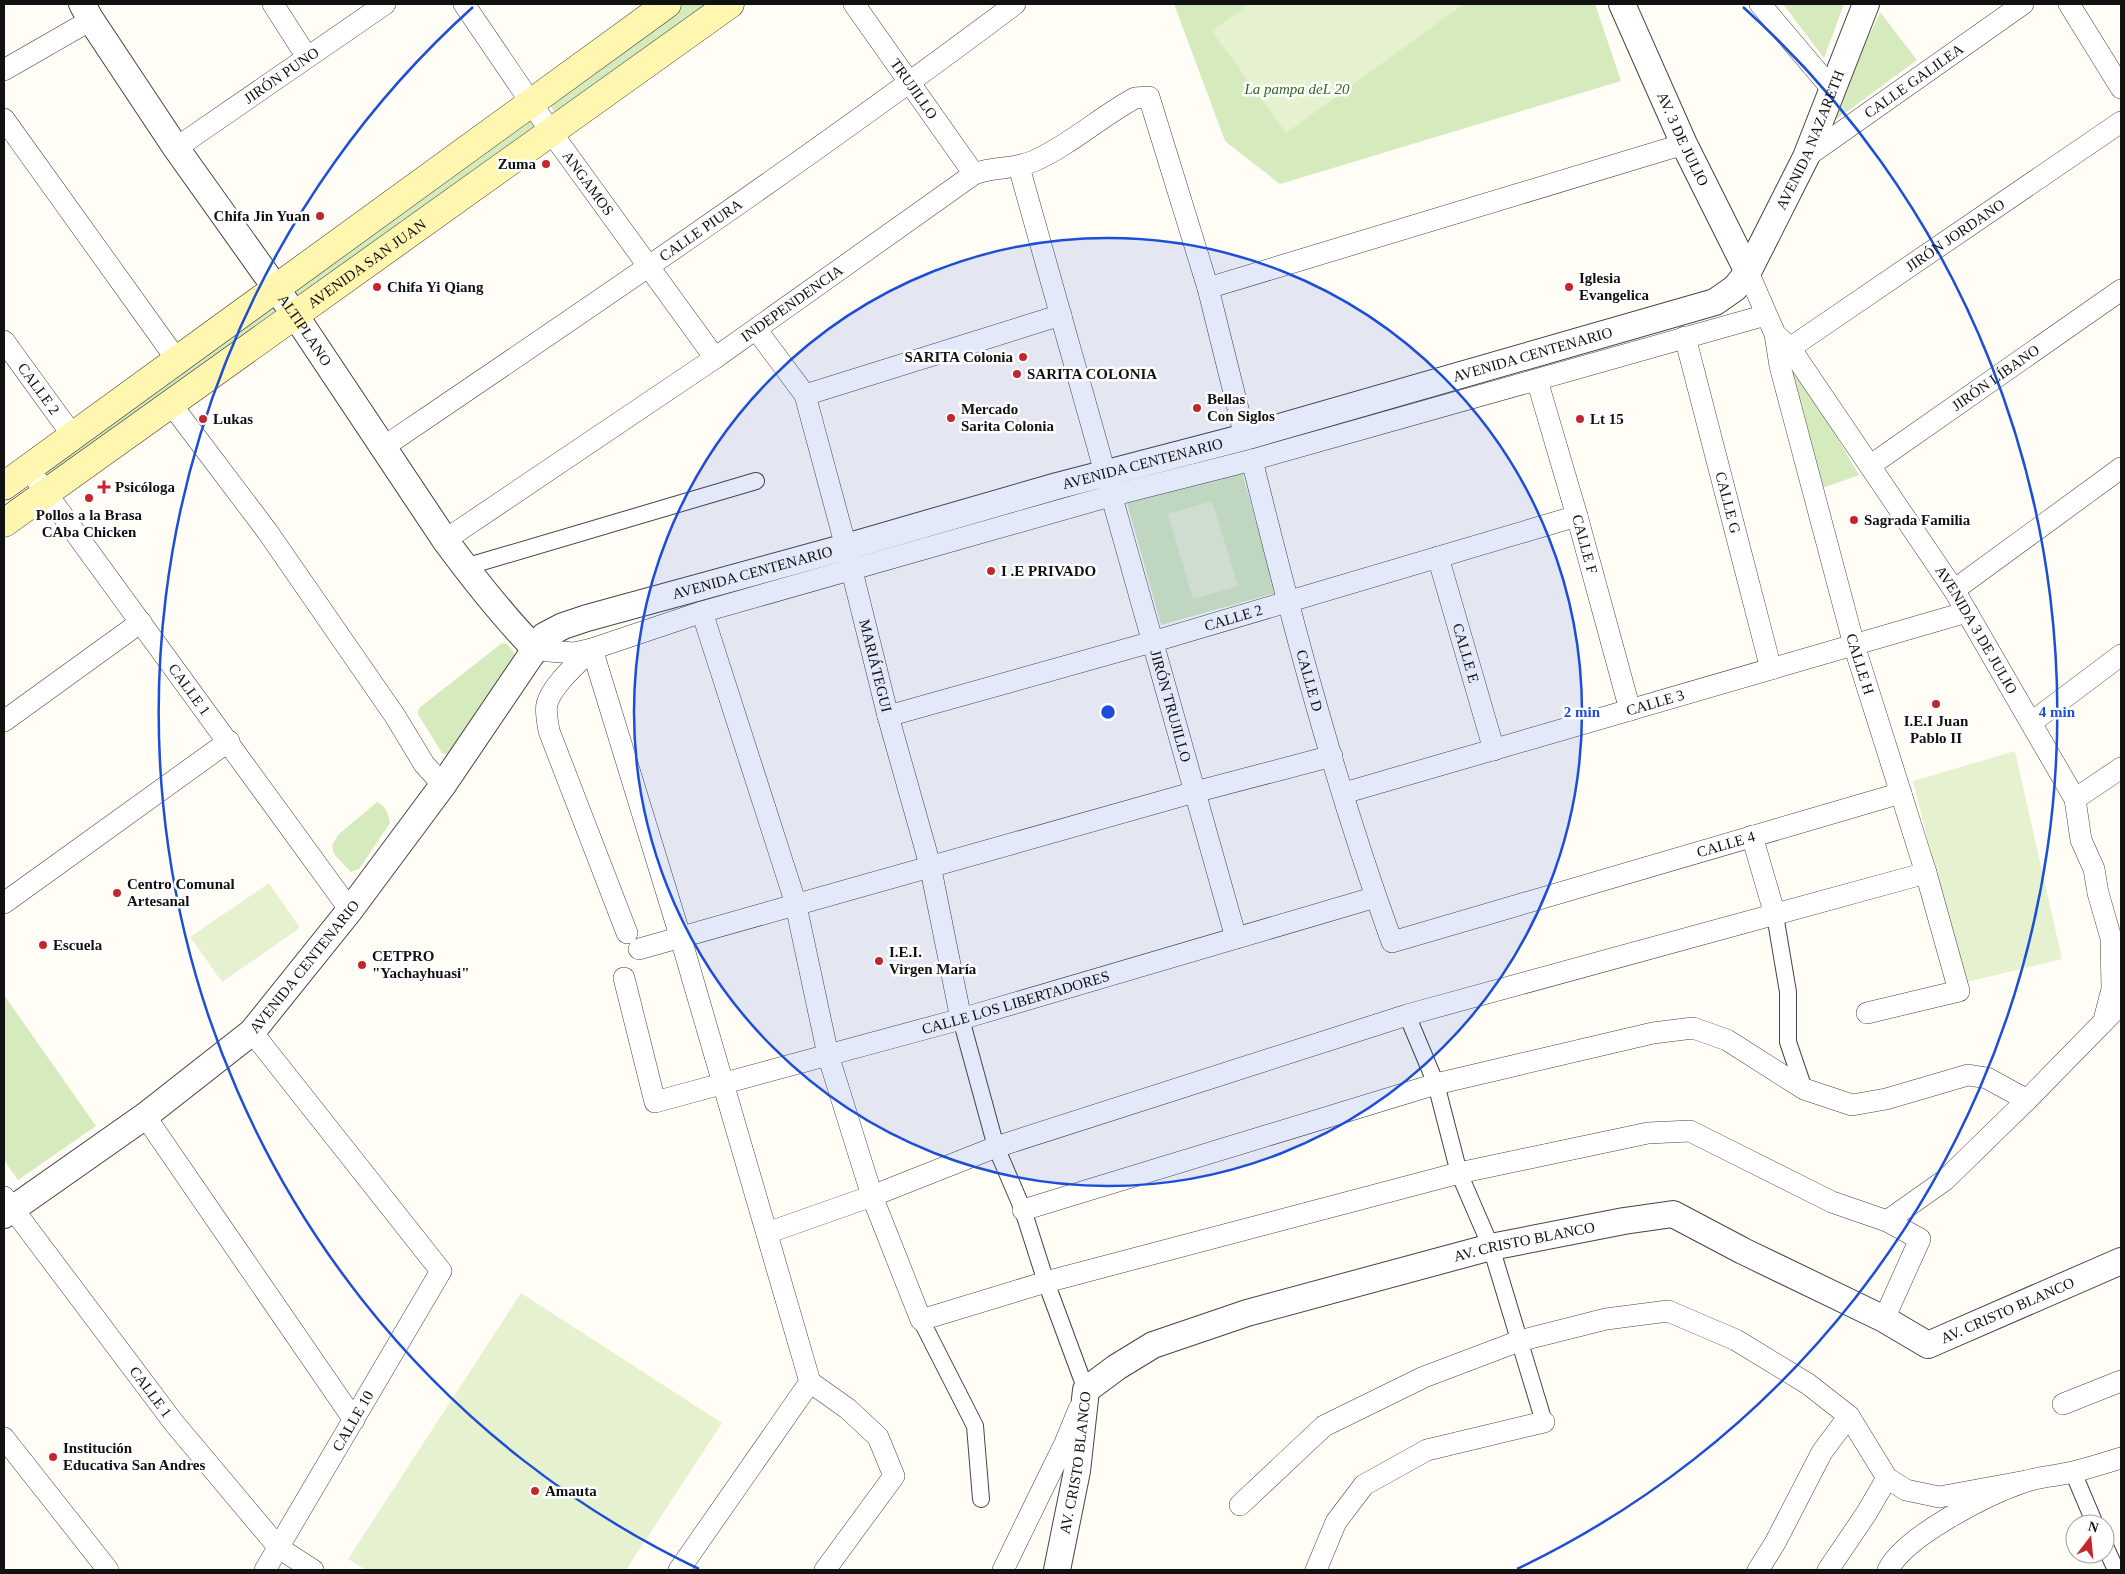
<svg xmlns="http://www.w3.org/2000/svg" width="2125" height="1574" font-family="Georgia,serif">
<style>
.green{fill:#d5ebbd}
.pitch{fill:#e6f2cf}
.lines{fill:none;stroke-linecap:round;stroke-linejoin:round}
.pedestrian-casing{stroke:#444;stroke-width:18}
.minor-casing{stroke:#444;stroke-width:22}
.tertiary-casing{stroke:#444;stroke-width:28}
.secondary-casing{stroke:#333;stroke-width:29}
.pedestrian{stroke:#fff;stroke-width:16}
.minor{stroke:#fff;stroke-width:21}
.tertiary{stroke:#fff;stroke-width:26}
.secondary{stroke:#fff6b0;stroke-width:28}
.ring{fill:none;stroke:#1d4ed8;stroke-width:2.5}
.poi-dot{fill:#c4262e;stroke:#fff;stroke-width:2}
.labels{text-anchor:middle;stroke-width:5;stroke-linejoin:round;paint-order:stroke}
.street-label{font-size:15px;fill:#111;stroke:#fff}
.park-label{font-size:15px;font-style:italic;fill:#2f6b1f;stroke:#fff}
.poi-label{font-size:15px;font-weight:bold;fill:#111;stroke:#fff;text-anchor:start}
.centre{fill:#1d4ed8;stroke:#fff;stroke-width:2.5}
.ring-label{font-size:15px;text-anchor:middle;font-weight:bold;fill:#1d4ed8;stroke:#fff;stroke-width:5;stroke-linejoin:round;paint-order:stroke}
</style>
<rect width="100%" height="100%" fill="#fffdf5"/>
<path class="green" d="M681,4h32l-158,110 -6,-12 3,-3z
M1174,4h421l26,77 -341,103 -55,-43z
M1783,4h61l-20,54z
M1880,12l37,48 -91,67z
M529,117l13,12 -240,175 -10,-14z
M275,305l6,11 -229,166 -8,-9z
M1795,365l64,110 -39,14 -29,-121z
M1242,472l34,121 -115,32 -34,-122z
M502,643l5,1 6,7 3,8 -65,97 -9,-3 -24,-39 1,-6z
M377,802c10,5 11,11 13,21l-31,46 -8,3 -17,-18 -2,-9 7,-11z
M4,995l92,131 -78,54 -14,-20z"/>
<path class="pitch" d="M1249,4h215l-178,129 -74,-102z
M1212,501l26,85 -45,13 -25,-85z
M2015,751l47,208 -99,24 -50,-202z
M269,883l31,45 -78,54 -32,-45z
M521,1293l201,130 -96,147h-260l-18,-11z"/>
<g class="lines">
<defs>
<path id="pedestrian" d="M465,567l291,-86
M1775,915l13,77v50l16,47
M1407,1015l29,69 23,89 32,74 53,175
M961,1019l35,128 27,63 23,72 40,108
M921,1320l54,106 6,73
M2073,1472l22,52
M2105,1546l11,24"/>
<g id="minor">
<path d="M273,4l34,53"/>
<path id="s1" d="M464,4l87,128 164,226"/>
<path id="s2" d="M854,4l120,170"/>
<path d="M1760,4l72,85"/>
<path d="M2069,4l52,84"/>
<path d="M4,70l87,-50"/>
<path d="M4,119l173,241"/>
<path id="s3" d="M176,148l209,-144"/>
<path id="s4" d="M1806,157l217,-153"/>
<path id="s5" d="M1019,167l217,771"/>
<path id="s6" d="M1748,272l27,62 15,14 164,242 121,209 6,41 13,29 4,24 13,45 1,51 -8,31"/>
<path d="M1208,288l476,-144"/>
<path id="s7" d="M756,329l49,66 41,152 42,169 42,149 31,154"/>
<path id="s8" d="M1775,334l5,32 74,279 72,228 33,118 -92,22"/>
<path id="s9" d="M1685,337l86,332"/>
<path id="s10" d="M4,341l69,95"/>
<path id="s11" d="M1790,348l331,-226"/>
<path id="s12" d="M1537,380l40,136 53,194"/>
<path d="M805,395l256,-80"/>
<path d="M171,404l96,127 128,185 29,48 19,21"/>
<path id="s13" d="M382,448c214,-145 427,-289 633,-444"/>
<path id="s14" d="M1252,460c40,162 83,325 140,482l509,-149"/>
<path id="s15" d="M1871,465l250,-175"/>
<path id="s16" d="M28,468l322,442"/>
<path id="s17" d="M445,540l270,-182 259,-184c21,-8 39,-4 60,-13 36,-16 66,-44 101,-63l14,-1 59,191 37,149"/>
<path id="s18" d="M1438,557l56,193"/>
<path d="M1954,590l167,-122"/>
<path d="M702,612l93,289 33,154 44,141 49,124 125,-38 413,-109 189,-40 42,-2 142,71 55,19 33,18 -36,80"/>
<path d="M536,650l38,3 18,-4 110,-37 408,-116 142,-36 514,-145"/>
<path id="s19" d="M888,716l264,-74 425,-126"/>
<path d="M4,721l137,-99"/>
<path d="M2032,722l89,-67"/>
<path id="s20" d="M1344,793l623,-181"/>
<path d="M2075,799l46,-31"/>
<path d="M1752,836l23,79"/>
<path d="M4,903l225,-162"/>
<path d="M627,933l-78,-202c-1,-8 -4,-19 -2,-27 4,-18 32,-42 45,-55l89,290 129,443 -131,188"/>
<path d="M639,949l556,-157 137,-36"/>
<path id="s21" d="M624,978l31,124 306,-83 415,-122"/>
<path d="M252,1032l189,239 -176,299"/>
<path d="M145,1116l209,304"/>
<path id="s22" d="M4,1197l170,226 105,125 34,22"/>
<path d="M1023,1210l413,-126 217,-51 40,-5 34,12 77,49 48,16 34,-6 82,-24 19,3 40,22 94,-96"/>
<path d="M1887,1221l58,-41 82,-80"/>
<path d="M767,1233l105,-37 124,-49 411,-132 519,-142"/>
<path d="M810,1382l38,27 30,28 16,39 -69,94"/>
<path d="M2063,1404l58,-23"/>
<path d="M4,1438l104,132"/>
<path d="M1240,1505l84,-79 100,-49 95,-36 87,-22 62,-8 68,29 72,44 41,32 38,62 19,12 33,7 87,-16"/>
<path d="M1003,1570l62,-127 14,-34"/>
<path d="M1316,1570l20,-48 28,-37 63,-35 117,-28"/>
<path d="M1758,1570l17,-27 47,-91 27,-36"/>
<path d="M1828,1570l38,-56 21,-36"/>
<path d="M1888,1570c17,-34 100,-76 136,-88 16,-6 33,-6 49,-10 16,-4 32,-9 48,-14"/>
</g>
<g id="tertiary">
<path id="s23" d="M82,4l9,16 85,128 119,167 150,225c28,38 58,76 91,110"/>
<path id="s24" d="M1622,4l62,140 64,128"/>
<path id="s25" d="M4,1215l141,-99 107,-84 98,-122 93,-125 101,-149 19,-10 24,-8 259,-71 211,-61 188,-49 470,-135 20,-14 13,-16 58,-115 60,-153"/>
<path id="s26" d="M1057,1570l20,-99 9,-81 31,-23 36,-22 94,-32 244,-66 133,-26 49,-7 70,37 141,68 44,26 193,-84"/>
</g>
<g id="secondary">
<path d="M4,486l663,-482"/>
<path id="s27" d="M4,523l726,-519"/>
</g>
</defs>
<use href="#pedestrian" class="pedestrian-casing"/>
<use href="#minor" class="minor-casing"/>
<use href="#tertiary" class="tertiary-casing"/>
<use href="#secondary" class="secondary-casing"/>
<use href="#pedestrian" class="pedestrian"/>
<use href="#minor" class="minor"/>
<use href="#tertiary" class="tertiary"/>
<use href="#secondary" class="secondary"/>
</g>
<circle cx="1108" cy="712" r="474" fill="#1d4ed8" fill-opacity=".12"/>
<g class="ring">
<circle cx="1108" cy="712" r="474"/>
<path d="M699 1569A949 949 0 0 1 473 7M1743 7A949 949 0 0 1 1517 1569"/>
</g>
<g class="poi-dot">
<circle cx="546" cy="164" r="5"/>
<circle cx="320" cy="216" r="5"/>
<circle cx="377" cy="287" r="5"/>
<circle cx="1569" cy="287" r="5"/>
<circle cx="1023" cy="357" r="5"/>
<circle cx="1017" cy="374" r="5"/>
<circle cx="1197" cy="408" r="5"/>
<circle cx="951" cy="418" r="5"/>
<circle cx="203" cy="419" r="5"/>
<circle cx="1580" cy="419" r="5"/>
<path d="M101.5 479.5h5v5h5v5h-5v5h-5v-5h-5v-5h5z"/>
<circle cx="89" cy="498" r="5"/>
<circle cx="1854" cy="520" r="5"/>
<circle cx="991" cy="571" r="5"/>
<circle cx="1936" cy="704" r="5"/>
<circle cx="117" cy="893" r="5"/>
<circle cx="43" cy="945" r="5"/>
<circle cx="879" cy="961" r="5"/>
<circle cx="362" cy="965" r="5"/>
<circle cx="53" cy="1457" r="5"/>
<circle cx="535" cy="1491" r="5"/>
</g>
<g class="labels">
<g class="street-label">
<text dy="5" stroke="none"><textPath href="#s3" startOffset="128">JIRÓN PUNO</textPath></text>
<text dy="5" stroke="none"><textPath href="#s4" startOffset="132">CALLE GALILEA</textPath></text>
<text dy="5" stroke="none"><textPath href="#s2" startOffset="104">TRUJILLO</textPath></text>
<text dy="5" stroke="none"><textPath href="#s24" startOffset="148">AV. 3 DE JULIO</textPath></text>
<text dy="5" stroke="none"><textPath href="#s25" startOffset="2210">AVENIDA NAZARETH</textPath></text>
<text dy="5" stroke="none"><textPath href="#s1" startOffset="218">ANGAMOS</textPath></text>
<text dy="5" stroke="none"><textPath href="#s13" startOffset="386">CALLE PIURA</textPath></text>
<text dy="5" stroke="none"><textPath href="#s11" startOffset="200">JIRÓN JORDANO</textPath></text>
<text dy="5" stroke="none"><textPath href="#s27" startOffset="446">AVENIDA SAN JUAN</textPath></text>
<text dy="5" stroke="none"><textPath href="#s17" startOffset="420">INDEPENDENCIA</textPath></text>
<text dy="5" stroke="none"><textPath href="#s23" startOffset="395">ALTIPLANO</textPath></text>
<text dy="5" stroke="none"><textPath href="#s25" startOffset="1829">AVENIDA CENTENARIO</textPath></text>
<text dy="5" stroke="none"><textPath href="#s15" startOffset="152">JIRÓN LÍBANO</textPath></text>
<text dy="5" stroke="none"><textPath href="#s10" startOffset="59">CALLE 2</textPath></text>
<text dy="5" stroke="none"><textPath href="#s25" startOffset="1424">AVENIDA CENTENARIO</textPath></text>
<text dy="5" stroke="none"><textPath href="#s9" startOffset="171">CALLE G</textPath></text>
<text dy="5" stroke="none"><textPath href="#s12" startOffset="171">CALLE F</textPath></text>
<text dy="5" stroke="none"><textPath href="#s25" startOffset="1019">AVENIDA CENTENARIO</textPath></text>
<text dy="5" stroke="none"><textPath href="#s19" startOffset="359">CALLE 2</textPath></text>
<text dy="5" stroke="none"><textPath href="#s6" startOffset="426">AVENIDA 3 DE JULIO</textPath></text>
<text dy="5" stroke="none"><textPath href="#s18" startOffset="100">CALLE E</textPath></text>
<text dy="5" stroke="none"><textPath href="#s8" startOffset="341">CALLE H</textPath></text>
<text dy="5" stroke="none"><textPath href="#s7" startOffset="362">MARIÁTEGUI</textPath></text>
<text dy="5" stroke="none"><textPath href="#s14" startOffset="228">CALLE D</textPath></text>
<text dy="5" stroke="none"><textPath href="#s16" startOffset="274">CALLE 1</textPath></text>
<text dy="5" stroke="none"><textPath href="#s20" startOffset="324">CALLE 3</textPath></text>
<text dy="5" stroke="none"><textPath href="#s5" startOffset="560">JIRÓN TRUJILLO</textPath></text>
<text dy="5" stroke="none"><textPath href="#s14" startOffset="850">CALLE 4</textPath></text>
<text dy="5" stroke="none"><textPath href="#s25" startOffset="392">AVENIDA CENTENARIO</textPath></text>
<text dy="5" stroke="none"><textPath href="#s21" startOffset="502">CALLE LOS LIBERTADORES</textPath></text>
<text dy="5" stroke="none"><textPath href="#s26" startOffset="649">AV. CRISTO BLANCO</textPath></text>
<text dy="5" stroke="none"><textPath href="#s26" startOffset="1174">AV. CRISTO BLANCO</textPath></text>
<text dy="5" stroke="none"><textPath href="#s22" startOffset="244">CALLE 1</textPath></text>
<text transform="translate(353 1421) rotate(-60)" y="5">CALLE 10</text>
<text dy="5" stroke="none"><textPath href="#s26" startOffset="109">AV. CRISTO BLANCO</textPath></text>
</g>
<g class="park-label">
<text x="1297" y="94">La pampa deL 20</text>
</g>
<g class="poi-label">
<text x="536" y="169" text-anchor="end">Zuma</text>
<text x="310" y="221" text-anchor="end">Chifa Jin Yuan</text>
<text x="1579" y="283">Iglesia<tspan x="1579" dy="17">Evangelica</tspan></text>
<text x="387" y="292">Chifa Yi Qiang</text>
<text x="1013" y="362" text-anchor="end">SARITA Colonia</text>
<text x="1027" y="379">SARITA COLONIA</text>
<text x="1207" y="404">Bellas<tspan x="1207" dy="17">Con Siglos</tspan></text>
<text x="961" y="414">Mercado<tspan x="961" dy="17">Sarita Colonia</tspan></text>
<text x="213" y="424">Lukas</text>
<text x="1590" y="424">Lt 15</text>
<text x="115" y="492">Psicóloga</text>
<text x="89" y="520" text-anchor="middle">Pollos a la Brasa<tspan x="89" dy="17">CAba Chicken</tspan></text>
<text x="1864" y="525">Sagrada Familia</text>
<text x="1001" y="576">I .E PRIVADO</text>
<text x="1936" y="726" text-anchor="middle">I.E.I Juan<tspan x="1936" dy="17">Pablo II</tspan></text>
<text x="127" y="889">Centro Comunal<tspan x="127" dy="17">Artesanal</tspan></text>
<text x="53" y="950">Escuela</text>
<text x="889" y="957">I.E.I.<tspan x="889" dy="17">Virgen María</tspan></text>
<text x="372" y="961">CETPRO<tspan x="372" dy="17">"Yachayhuasi"</tspan></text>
<text x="63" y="1453">Institución<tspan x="63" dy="17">Educativa San Andres</tspan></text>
<text x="545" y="1496">Amauta</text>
</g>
</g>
<circle cx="1108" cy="712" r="8" class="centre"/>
<g class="ring-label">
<text x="1582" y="717">2 min</text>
<text x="2057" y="717">4 min</text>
</g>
<rect width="2125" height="1574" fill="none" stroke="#111111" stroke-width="10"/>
<g transform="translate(2090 1539) rotate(16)"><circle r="24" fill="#ffffff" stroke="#a0a0a0"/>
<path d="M0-4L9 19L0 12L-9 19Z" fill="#c4262e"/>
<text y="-8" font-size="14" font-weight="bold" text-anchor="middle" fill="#111111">N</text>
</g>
</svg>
